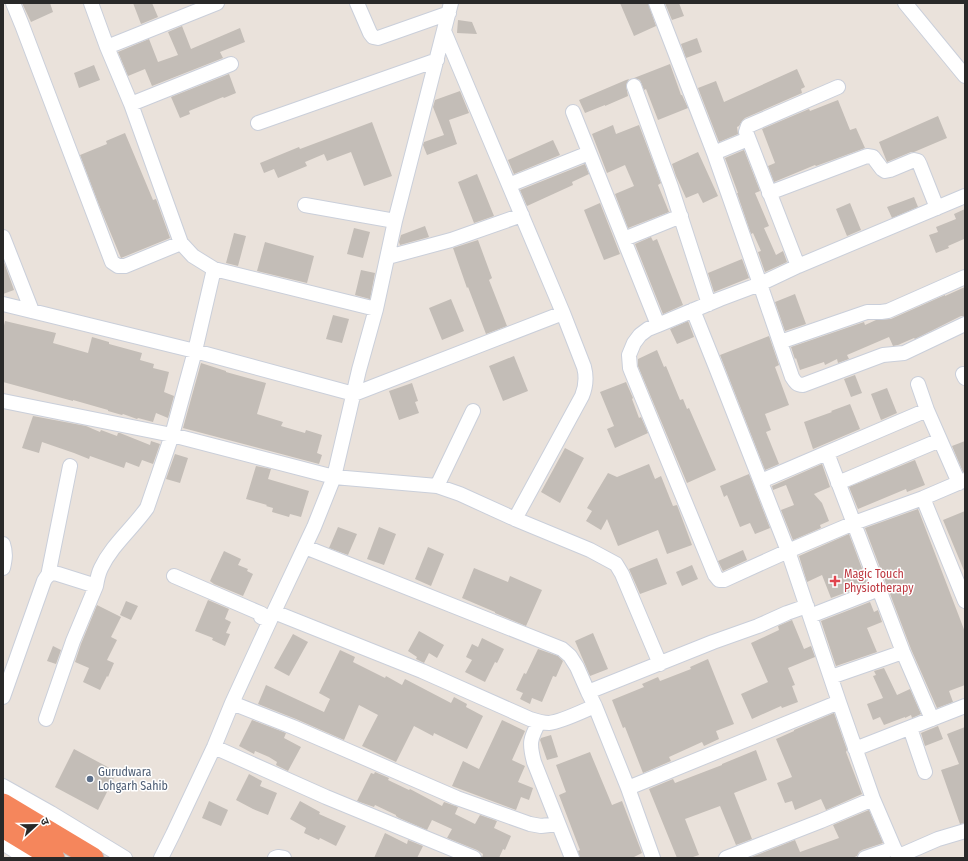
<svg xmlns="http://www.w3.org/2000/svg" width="968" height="861" font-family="'Fira Sans Condensed','Noto Sans Devanagari',sans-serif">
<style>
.building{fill:#c3bdb7}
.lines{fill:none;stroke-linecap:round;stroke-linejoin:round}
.minor-casing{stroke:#cacfda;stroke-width:16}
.highway-casing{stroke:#c3c3c3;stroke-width:23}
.minor{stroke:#fff;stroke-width:14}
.highway{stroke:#f5865c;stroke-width:21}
.health-dot{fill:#e0444e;stroke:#fff;stroke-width:1.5}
.service-dot{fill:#5c6f8a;stroke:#fff;stroke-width:1.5}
.labels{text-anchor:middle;stroke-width:3;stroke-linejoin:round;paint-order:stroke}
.health-label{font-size:12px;fill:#be3a42;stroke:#fff;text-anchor:start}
.service-label{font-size:12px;fill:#4e5e75;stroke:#fff;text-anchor:start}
</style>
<rect width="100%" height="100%" fill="#eae2db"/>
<path class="building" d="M22,3h28l3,9 -22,10z
M133,3h19l6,14 -17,7z
M620,3h28l8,23 -22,10z
M665,3h14l5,13 -12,4z
M458,20l14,2 5,12 -20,-1z
M182,26l9,23 49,-21 5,14 -25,10 3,6 -71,28 -7,-17 -17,7 -10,-24 31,-13 9,23 20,-7 -10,-23z
M697,38l5,14 -16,6 -5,-14z
M670,64l11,31h1l6,13 -30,12 -12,-31 -2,1 -4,-10 -6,-2z
M94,65l6,15 -21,8 -5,-15z
M797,69l8,18 -4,2 1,4 -57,25 -3,3 -3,5 -2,1 1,7 -19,8 -21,-54 18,-7 8,21z
M229,74l7,19 -12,5 -1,-1 -34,14 1,3 -10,4 -9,-21z
M629,79l-3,6 2,11 -23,10v-1l-20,8 -6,-13 47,-20z
M460,91l9,22 -20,7 8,24 -30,11 -4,-10 1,-3 20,-7 -11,-28 2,-7z
M838,100l12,30 6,-2 9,20 -49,18 -1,-1 -41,17 -6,-16 7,-3 -13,-34 47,-20 1,2z
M938,116l9,22 -33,14h-3l-24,10 -8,-20z
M372,122l20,54 -28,10 -13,-34 -24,9 -3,-7 -19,8 2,4 -29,12 -4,-9 -10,4 -4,-10 39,-16 1,2z
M613,125l3,9 23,-9 22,58 -3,2 11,27 -41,16 -13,-34 19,-8 -9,-21 -18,8 -15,-39z
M125,133l28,67 3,-1 14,39 -49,20 -22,-53 -19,-50 27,-11 -1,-3z
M553,140l7,15 -46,19 -6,-14z
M744,150l16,41 -5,2 14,33 -5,2 12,27 7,-4 4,11 -22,10 -7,-20 3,-1 -8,-18 -2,1 -14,-41h1l-13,-35z
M698,152l20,44 -15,7 -5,-10 -12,5 -10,-22 -4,-12z
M585,164l4,10 -17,8 1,3 -46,21 -7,-16z
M477,174l17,42 -20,7 -16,-41z
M914,197l4,10 -26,11 -5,-11z
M600,203l20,51 -16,6 -20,-50z
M850,203l11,27 -14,6 -11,-27z
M965,209v32l-1,-2 -16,7 1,2 -13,5 -7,-18 9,-3 -2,-5 20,-8 -2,-5z
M425,226l4,11 -29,8 -1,-3 2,-7z
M354,228l16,4 -7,26 -16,-4z
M234,233l12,3 -8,30 -12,-3z
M651,237l2,4 4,-2 26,66 -20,9 -28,-70z
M478,240l14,38 -3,2 18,46 -21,8 -18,-47 -1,1 -14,-40z
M265,242l49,14 -7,27 -50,-12z
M742,259l7,19 -35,14 -6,-19z
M3,262h1l10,28 -11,4z
M361,270l14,3 -5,26 -15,-4z
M965,287v29h-4l-46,23 -1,-1 -16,7 -5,1 -4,-9 -42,18 2,4 -11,4 -1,-4 -12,6 -1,-3 -24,8 -4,-12 -1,1 -4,-12 73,-25 1,3 11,-5 15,-1 54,-24v1z
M795,294l11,30 -21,7 -10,-29z
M451,299l13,32 -22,9 -13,-32z
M333,315l16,4 -7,24 -16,-4z
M5,321l51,12 -3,10 35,10 4,-16 17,5v2l33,9 -2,7 14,4 -1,4 16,4 -5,20 10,4 -6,22 -12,-5 -3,9 -15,-4 -1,1 -14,-5 -1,1 -14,-4v-1l-35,-10v1l-70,-19v-52z
M688,321l6,16 -17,7 -7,-15z
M769,336l10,29 -4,2 14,38 -24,9 6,16 -5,2 13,32 -14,6 -45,-115z
M657,350l7,17 2,-1 14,34 3,-1 4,10 2,-1 27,62 -29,13 -49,-117v-7z
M514,356l14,35 -25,10 -14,-35z
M201,363l25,8v1l40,11 -9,31 26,8 -2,4 24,7 1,-3 16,5 -5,18 5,2 -3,9 -136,-36z
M855,375l7,18 -11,4 -7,-18z
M626,382l7,16 -1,1 7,19 2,-1 7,16 -33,15 -8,-19 7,-3 -14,-34z
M412,383l6,18 -3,1 4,11 -20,7 -10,-29z
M887,388l10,25 -16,7 -10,-26z
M850,404l10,25 -47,20 -9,-27 28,-10 -1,-1z
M33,416l53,10 14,6 1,-2 16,6 1,-3h2l30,12 1,-4 9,3 -7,20 -11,-4 -3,7 -13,-5 -2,6 -34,-12 -1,3 -15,-6 -32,-11 -3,11 -17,-5z
M965,441v31h-2l-11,-26z
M565,448l19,10 -24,45 -19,-11z
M175,454l13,4 -8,25 -14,-4z
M915,460l10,25 -18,7 -1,-3 -48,20 -9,-22z
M649,464l6,15 6,-3 12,30 4,-1 15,40 -25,9 -9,-24 -40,16 -11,-27 -6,11 -15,-9 6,-10 -5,-3 21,-35 9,4z
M822,464l8,23 -16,7 8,9 7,18 -9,4 1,3 -28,12 -12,-30 13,-5 -8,-20 -13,5 -1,-4z
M256,466l15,3 -3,10 41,12 -8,26 -11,-3 -1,3 -17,-5 1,-4 -7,-2 1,-1 -21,-6z
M749,474l21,54 -15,6 -5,-11 -10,4 -13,-32 -3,2 -4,-11z
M918,509l47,123v53l-16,6 4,11 -16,6 -26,-59 -46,-121z
M965,511v62l-22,-53z
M338,527l19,7 -9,21 -19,-7z
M379,527l17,7 -12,31 -17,-6z
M849,534l18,48 -4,2v2l-32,12 -9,-23 -15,7 -8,-26z
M428,547l16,7 -13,32 -16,-7z
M743,550l4,10 -24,11 -5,-10z
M224,551l17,8 -3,6 10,4 -1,2 6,3 -10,22 -29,-12 -4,-3z
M657,558l10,26 -27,10 -11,-25z
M692,565l6,14 -16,7 -6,-14z
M474,568l34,14 2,-6 32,14 -16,36 -31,-13v-1l-33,-14z
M208,600l21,9 -4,10 6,3 -5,11 4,1 -5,12 -13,-6 1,-2 -18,-7z
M126,601l12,5 -7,14 -11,-5z
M870,602l4,10 4,-2 4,12 -15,6 10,24 -41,14 -15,-45z
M97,605l24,12 -10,20 6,3 -10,20 7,3 -6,14 -1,-1 -7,14 -17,-8 6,-14 -14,-6 6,-18z
M792,620l12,29 7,-3 4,11 -27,11 7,17 -3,1 6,16 -16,6 -1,-2 -29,13 -11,-25 27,-12 -17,-39 28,-13 -1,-4z
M419,631l25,14 -7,13 -8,-5 -5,10 -8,-4 1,-2 -9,-6z
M593,633l15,36 -18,7 -15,-35z
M293,634l15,8 -19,34 -15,-8z
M482,638l22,11 -7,14 -2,-1 -10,20 -20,-10 7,-12 -6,-3 6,-13 6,3z
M53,646l8,4 -5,14 -9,-3z
M538,649l20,7 5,5 -7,16 -3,-1 -11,26 -10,-4 -2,6 -10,-5 3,-6 -7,-3 8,-17 2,1z
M340,650l15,7 -2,5 32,16 1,-2 16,9 3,-6 46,24 3,-6 13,7 -1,3 17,9 -16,33 -33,-16 -1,3 -19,-10 -18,36 -34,-16 16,-31 -19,-10 -15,35 -48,-21 -38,-15 8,-19 58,27 6,-13 -11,-6z
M708,659l26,65 -18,7 3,8 -15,7 -2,-4 -33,15 2,4 -28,12 -18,-46 -2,1 -11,-28 32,-13 -2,-3 16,-7 2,4 31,-12 -1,-2z
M884,668l13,27 13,-6 11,25 -9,4 -1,-3 -6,3v-1l-21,8 -4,-8 -7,3 -6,-16 16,-6 -10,-22 3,-1 -2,-4z
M834,713l13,37 -1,2 16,42 -36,16 -5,-11 -26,11 -3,-9 -7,2 -8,-20 15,-6 -16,-38 18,-8v-1z
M252,720l34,13 -2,5 17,9 -13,24 -12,-6 1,-3 -8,-5 -14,-6 -1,3 -15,-8z
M502,720l23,11 -13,29 13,6 -7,16 15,6 -4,12 -8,-3 -5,13 -64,-24 11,-25 16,8z
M938,726l5,13 -18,7 -4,-13z
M965,727v51h-1l1,2v43l-5,1 -19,-54 18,-6 -12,-30z
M551,735l7,22 -11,3 -7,-20 1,-2z
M74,749l43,23 -19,38 -43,-23z
M756,750l11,30 -33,13 18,46 -16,6 -16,-39 -35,13 14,36 -9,3h-13l-28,-69 24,-10 2,4 47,-18v-1z
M590,752l22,53 10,-4 20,52 -10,5h-52l-2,-7 2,-1 -21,-55 7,-3 -10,-27z
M375,772l14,6 -1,2 21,10 1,-1 32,17 2,-4 14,5 -3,7 20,10 5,-9 17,6 -3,7 17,8 -6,14 -2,-1 -4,9h-17l1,-4 -6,-4 -30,-12 5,-9 -20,-9 -5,10 -28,-12 -3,-2v-1l-21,-10 -1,2 -17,-6 14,-28 3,1z
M249,774l13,7 -2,5 17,7 -9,22 -15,-6 -17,-9z
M209,801l19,9 -7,16 -19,-8z
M300,801l20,11 -1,2 27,12 -10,20 -16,-8 -1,2 -15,-7 2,-5 -16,-9z
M869,810l14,33 -21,7 -3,2 -2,4 -5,2h-103l46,-18 5,12 39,-14 -6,-13z
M385,833l22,11 1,-4 15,6 -6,12h-43z"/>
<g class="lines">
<defs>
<path id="minor" d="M13,3l9,22 90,237 6,4h7l56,-23
M91,3l16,44 24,57 50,139 12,13 21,13
M357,3l13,30 3,4 5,1 71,-25
M656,3l58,150 46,131 32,93c3,5 5,8 11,8l80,-30 21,-2 61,-29
M905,3l60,73
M107,47l110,-44
M634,86l37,101 38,117
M131,104l100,-40
M573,112l85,213 -10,4 -8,6 -6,8 -5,12 1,13 85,207 4,5h5l64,-29 66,-28 69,-25 42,-18
M258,123l179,-63
M714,153l34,-14
M509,185l80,-32
M769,193l98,-37 6,1 9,12 3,2 5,-1 24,-10 4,1 2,4 17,43
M305,205l90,16
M3,237l29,74
M624,239l57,-23
M388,257l63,-17 71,-25
M798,266l-52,-134 2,-6 90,-39
M3,304l192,47 159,43 209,-81 -119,-282
M376,309l-162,-40 -19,82 -23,84 162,42 103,9 23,8 55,25 75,31 26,14 6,10 38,90
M693,310l22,55 73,186 51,151 34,97 21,49 6,10
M658,325l62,-26 40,-15 38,-18 167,-70
M780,342l87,-30h14l7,-1 77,-34
M963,374l2,4
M918,384l9,26
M3,401l169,34 -25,73c-15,21 -35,37 -46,60 -3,6 -4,12 -5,18
M827,453l76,199 29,67
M761,481l166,-71 32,73
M838,483l102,-43
M437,486l36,-75
M923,498l42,103
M515,519l67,-123c4,-10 5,-18 2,-29l-21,-54
M3,544c3,9 2,15 0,24
M305,547l257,102 8,7 7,11 11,25
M48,576l22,-110
M174,576l88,38 -1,3 9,3
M274,612l148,59 108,48c6,2 12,4 19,4 12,-1 34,-12 46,-17l-7,-14 125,-50 45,-16 29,-13 20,-7
M810,616l69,-27
M831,677l72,-25
M3,697l41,-116c4,-7 6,-9 14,-7l38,12 -23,55 -27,78
M232,703l61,24 164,71 73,26 11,2 17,-2
M595,706l33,82 25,70
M539,722c-9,17 -10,21 -5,40l38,96
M910,728l15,44
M214,747l112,50 148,61
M855,749l110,-43
M3,786l48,27 74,45
M628,788l211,-86
M3,843l23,15
M899,856l39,-17 27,-8
M161,858l12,-24 41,-87 18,-44 40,-87 42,-89 20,-50 25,-107 17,-61 19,-88 56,-218
M275,858l3,-1 6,1
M726,858l95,-37 52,-22
M865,858l29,-10"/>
<path id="highway" d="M3,804l90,54
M3,827l51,31"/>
</defs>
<use href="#minor" class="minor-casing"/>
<use href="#highway" class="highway-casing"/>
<use href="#minor" class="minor"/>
<use href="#highway" class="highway"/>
</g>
<path class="health-dot" d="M833 575h4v4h4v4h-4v4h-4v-4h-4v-4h4z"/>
<circle class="service-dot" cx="90" cy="779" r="4"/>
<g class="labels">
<g class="health-label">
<text x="844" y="578">Magic Touch<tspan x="844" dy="14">Physiotherapy</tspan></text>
</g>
<g class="service-label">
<text x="98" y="776">Gurudwara<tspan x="98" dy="14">Lohgarh Sahib</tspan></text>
</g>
</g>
<rect width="968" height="861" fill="none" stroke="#292929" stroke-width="8"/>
<g transform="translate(36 825) rotate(68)" stroke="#ffffff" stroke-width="3" paint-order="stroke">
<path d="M0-3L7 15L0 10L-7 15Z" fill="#292929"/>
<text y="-6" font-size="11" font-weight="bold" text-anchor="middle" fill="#292929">उ</text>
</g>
</svg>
